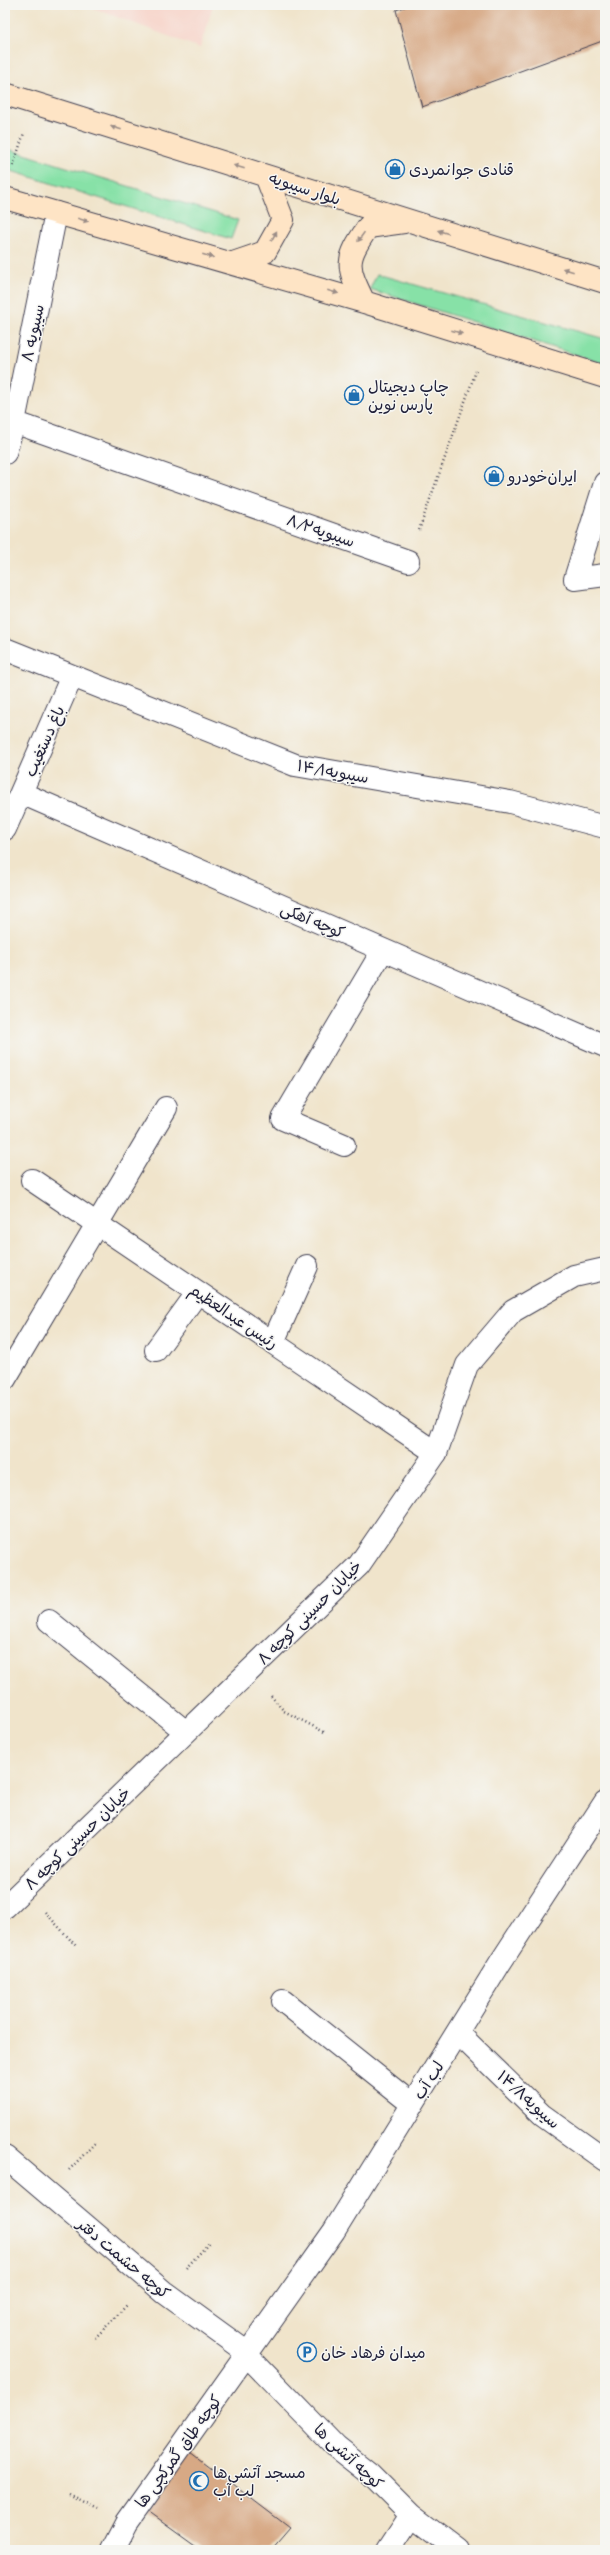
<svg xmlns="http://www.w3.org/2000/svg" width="610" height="2555" font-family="Caveat,'Playpen Sans Arabic',sans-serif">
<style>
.built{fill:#f7d1c6}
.green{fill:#87e1a7;stroke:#548271}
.building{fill:#d7a985}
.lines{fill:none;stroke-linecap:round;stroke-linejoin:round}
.lane-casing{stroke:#413f51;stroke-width:24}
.street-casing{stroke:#413f51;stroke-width:24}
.secondary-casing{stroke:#413f51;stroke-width:24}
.path{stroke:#413f51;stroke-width:2.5;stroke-dasharray:1 3;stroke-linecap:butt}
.lane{stroke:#fff;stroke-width:22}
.street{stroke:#fff;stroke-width:22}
.secondary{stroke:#fee4c5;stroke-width:22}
.oneway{fill:#9b8d87}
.labels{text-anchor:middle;stroke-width:3;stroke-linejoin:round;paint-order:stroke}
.poi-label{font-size:16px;fill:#22223b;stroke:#f6f6f2;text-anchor:start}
.street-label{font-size:16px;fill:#22223b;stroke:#f6f6f2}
</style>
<rect width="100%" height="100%" fill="#f6f6f2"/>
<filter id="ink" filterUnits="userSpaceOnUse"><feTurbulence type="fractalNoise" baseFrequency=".025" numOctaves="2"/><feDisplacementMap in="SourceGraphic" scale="8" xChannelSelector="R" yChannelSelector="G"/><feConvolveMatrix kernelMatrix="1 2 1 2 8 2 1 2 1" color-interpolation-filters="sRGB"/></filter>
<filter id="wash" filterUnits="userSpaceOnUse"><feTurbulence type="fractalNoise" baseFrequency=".012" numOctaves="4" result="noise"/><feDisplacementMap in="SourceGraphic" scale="16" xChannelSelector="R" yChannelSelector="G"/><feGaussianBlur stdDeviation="0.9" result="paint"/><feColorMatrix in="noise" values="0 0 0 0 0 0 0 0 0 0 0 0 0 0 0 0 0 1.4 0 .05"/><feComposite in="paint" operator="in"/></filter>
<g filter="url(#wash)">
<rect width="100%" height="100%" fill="#f0e4cb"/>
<path class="built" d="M85,5h128l-13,43z"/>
<path class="green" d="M5,148l233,72 -7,19 -226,-70z
M377,274l228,65v25l-235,-75z"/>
<g id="blocks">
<path class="building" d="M410,5h195v35l-183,67 -26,-97z
M190,2452l100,76 -19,22h-69l-54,-39z"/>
</g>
</g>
<g filter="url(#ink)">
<use href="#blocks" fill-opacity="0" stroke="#413f51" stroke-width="1"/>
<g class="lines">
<defs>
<path id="lane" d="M49,1621l137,111
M5,1907l354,-342 77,-112 31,-88 46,-54 61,-35 31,-7
M283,2001l129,103
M458,2033l84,82 63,45
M5,2157l160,136 73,53 99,102 33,26 41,41 46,35
M113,2550l14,-27 207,-292 166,-268 105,-161
M388,2550l23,-35"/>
<path id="street" d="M5,419l403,142
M5,453l9,-31 42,-209
M605,483l-30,96 30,-4
M5,649l290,116 215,37 95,25
M21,793l584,253
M5,829l67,-153
M344,1145l-61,-26 100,-169
M32,1180l404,273
M273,1342l34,-76
M156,1350l42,-58
M5,1379l161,-271
M603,1806l2,2"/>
<path id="secondary" d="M5,94l600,188
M5,198l359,104 241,75
M233,263l32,-11 18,-32 -17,-44
M364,302c-18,-37 -19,-41 4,-75l36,-5"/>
</defs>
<use href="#lane" class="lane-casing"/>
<use href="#street" class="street-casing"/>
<use href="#secondary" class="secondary-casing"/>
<path class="path" d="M13,166l11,-33
M419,530l57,-159
M271,1696l13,15 42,22
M45,1912l32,35
M69,2170l27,-28
M186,2268l24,-26
M95,2338l33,-34
M68,2493l29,15"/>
<use href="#lane" class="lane"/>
<use href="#street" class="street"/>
<use href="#secondary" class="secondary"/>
</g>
<defs><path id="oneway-solid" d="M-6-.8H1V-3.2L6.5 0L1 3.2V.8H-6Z"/></defs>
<g class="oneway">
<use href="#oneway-solid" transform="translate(116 128) rotate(-162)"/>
<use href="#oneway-solid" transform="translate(239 167) rotate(-162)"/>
<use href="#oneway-solid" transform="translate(83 220) rotate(16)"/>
<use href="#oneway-solid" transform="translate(443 232) rotate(-163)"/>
<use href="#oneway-solid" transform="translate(274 236) rotate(-61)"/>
<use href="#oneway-solid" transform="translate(361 237) rotate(125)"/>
<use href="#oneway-solid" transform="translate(208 256) rotate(16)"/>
<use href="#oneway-solid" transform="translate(568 270) rotate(-163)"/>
<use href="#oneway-solid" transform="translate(333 292) rotate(16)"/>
<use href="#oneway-solid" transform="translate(457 332) rotate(18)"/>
</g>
</g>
<defs>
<symbol id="shop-ring" viewBox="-11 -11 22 22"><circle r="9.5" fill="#f6f6f2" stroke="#1f6fb2" stroke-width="1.5"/><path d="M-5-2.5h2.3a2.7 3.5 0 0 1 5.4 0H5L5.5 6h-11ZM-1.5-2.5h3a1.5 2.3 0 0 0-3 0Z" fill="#1f6fb2"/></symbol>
<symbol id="parking-ring" viewBox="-11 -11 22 22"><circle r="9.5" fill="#f6f6f2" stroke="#1f6fb2" stroke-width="1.5"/><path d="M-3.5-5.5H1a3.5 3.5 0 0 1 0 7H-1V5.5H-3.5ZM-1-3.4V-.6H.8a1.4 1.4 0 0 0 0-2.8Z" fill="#1f6fb2"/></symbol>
<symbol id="mosque-ring" viewBox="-11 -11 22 22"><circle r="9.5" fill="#f6f6f2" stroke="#1f6fb2" stroke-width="1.5"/><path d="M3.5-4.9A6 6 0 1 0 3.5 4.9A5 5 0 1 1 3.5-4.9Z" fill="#1f6fb2"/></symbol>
</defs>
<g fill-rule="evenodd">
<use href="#shop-ring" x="384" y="158" width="22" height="22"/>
<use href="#shop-ring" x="343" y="384" width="22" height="22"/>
<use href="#shop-ring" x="483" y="465" width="22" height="22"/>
<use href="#parking-ring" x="296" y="2341" width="22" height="22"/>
<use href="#mosque-ring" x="188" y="2470" width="22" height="22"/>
</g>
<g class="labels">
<g class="poi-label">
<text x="409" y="175">قنادی جوانمردی</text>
<text x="368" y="392">چاپ دیجیتال<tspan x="368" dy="18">پارس نوین</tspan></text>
<text x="508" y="482">ایران‌خودرو</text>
<text x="321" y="2358">میدان فرهاد خان</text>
<text x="213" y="2478">مسجد آتشی‌ها<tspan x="213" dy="18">لب آب</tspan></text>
</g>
<g class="street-label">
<text transform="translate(305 188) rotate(18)" y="6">بلوار سیبویه</text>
<text transform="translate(32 333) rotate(-78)" y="6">سیبویه ۸</text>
<text transform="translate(321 530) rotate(19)" y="6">سیبویه۸/۲</text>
<text transform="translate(44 741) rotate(-66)" y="6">باغ دستغیب</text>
<text transform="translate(333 771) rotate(10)" y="6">سیبویه۱۴/۱</text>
<text transform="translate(313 920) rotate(23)" y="6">کوچه آهکی</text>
<text transform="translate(234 1316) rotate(34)" y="6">رئیس عبدالعظیم</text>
<text transform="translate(309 1612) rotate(-45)" y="6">خیابان حسینی کوچه ۸</text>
<text transform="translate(77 1838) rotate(-44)" y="6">خیابان حسینی کوچه ۸</text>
<text transform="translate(428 2080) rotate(-57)" y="6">لب آب</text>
<text transform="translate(529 2099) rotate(42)" y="6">سیبویه۱۴/۸</text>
<text transform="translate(124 2258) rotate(40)" y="6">کوچه حشمت دفتر</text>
<text transform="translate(178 2451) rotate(-54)" y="6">کوچه طاق گمرکچی ها</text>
<text transform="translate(349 2456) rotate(43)" y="6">کوچه آتشی ها</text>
</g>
</g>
<rect width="610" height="2555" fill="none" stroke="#f6f6f2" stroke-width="20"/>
</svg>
